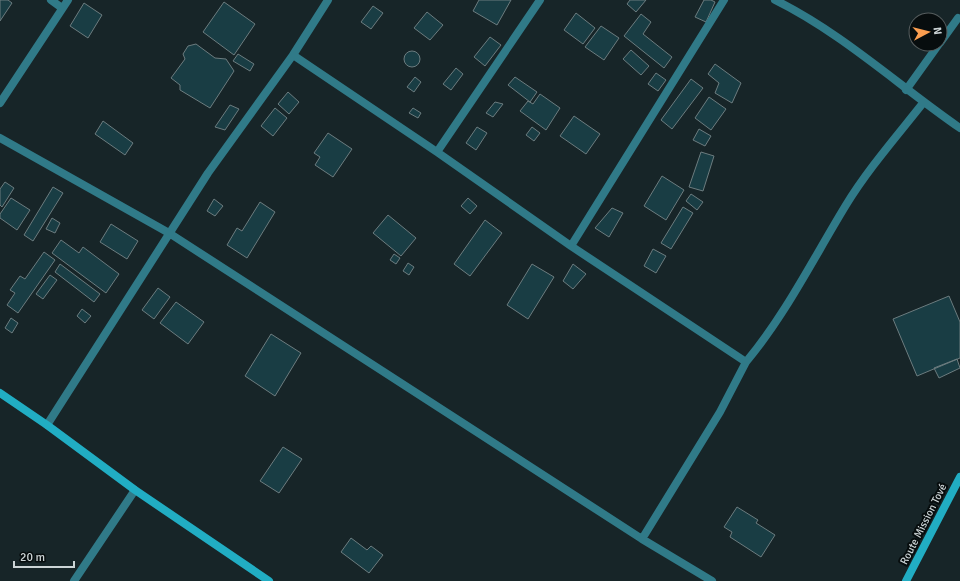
<svg xmlns="http://www.w3.org/2000/svg" width="960" height="581" font-family="Signika,sans-serif">
<style>
.building{fill:#193d44;stroke:#6c7c7f}
.lines{fill:none;stroke-linecap:round;stroke-linejoin:round}
.lane{stroke:#307a88;stroke-width:8}
.street{stroke:#307a88;stroke-width:8}
.secondary{stroke:#21adc3;stroke-width:8}
.labels{text-anchor:middle;stroke-width:4;stroke-linejoin:round;paint-order:stroke}
.street-label{font-size:11px;fill:#ccd4d6;stroke:#070d0e}
</style>
<rect width="100%" height="100%" fill="#172528"/>
<path class="building" d="M0,0h8l4,3 -12,18z
M479,0h32l-14,25 -24,-14z
M630,0h16l-10,12 -9,-8z
M704,0h7l4,2 -9,20 -11,-5z
M224,2l31,22 -21,31 -31,-23z
M84,3l18,12 -14,23 -18,-12z
M373,6l10,7 -12,16 -10,-7z
M427,12l16,13 -13,15 -16,-12z
M576,13l19,15 -12,16 -19,-14z
M641,14l10,8 -8,12 29,23 -8,11 -40,-32z
M601,26l18,12 -15,22 -19,-13z
M490,37l11,8 -16,21 -11,-9z
M196,44l19,14 11,1 8,12 -24,37 -30,-18v-5l-9,-7 14,-19 -2,-5 5,-8z
M631,50l18,16 -8,9 -18,-16z
M404 59a8 8 0 1 1 16 0a8 8 0 1 1-16 0Z
M238,54l16,10 -4,7 -17,-10z
M715,64l26,19 -9,20 -17,-10 4,-10 -11,-9z
M456,68l7,6 -12,16 -8,-6z
M656,73l10,7 -8,11 -10,-7z
M415,77l6,5 -7,10 -7,-5z
M515,77l22,15 -7,10 -22,-17z
M691,79l12,9 -31,41 -11,-9z
M288,92l11,10 -10,12 -11,-10z
M540,94l20,14 -14,22 -26,-19 8,-10 5,3z
M709,97l17,12 -15,21 -16,-12z
M495,102l8,2 -10,13 -7,-4z
M230,105l9,4 -14,21 -10,-3z
M275,108l12,10 -14,18 -12,-10z
M413,108l8,5 -3,5 -9,-5z
M574,116l26,18 -14,20 -26,-18z
M103,121l30,22 -8,12 -30,-21z
M477,127l10,6 -11,17 -10,-7z
M532,127l8,6 -6,8 -8,-6z
M699,129l12,7 -6,10 -12,-6z
M328,133l24,16 -19,28 -18,-12 5,-8 -6,-4z
M701,152l13,4 -11,35 -14,-4z
M662,176l22,14 -18,30 -22,-14z
M5,182l9,6 -12,19 -2,-2v-16z
M53,187l10,6 -30,48 -9,-6z
M691,194l12,8 -6,8 -11,-9z
M11,198l19,12 -13,20 -17,-12v-4z
M468,198l9,8 -7,8 -9,-8z
M214,199l9,7 -8,10 -8,-5z
M260,202l15,10 -28,46 -20,-13 10,-17 5,3z
M683,207l10,6 -22,36 -10,-6z
M612,208l11,5 -14,24 -14,-9z
M388,215l28,23 -15,18 -28,-23z
M52,218l8,5 -5,10 -9,-4z
M485,220l17,13 -32,43 -16,-12z
M111,224l27,17 -11,18 -27,-17z
M61,240l18,13 4,-6 36,27 -13,19 -54,-40z
M653,249l13,7 -10,17 -12,-7z
M44,252l11,8 -37,53 -11,-8 8,-12 -5,-3 10,-14 5,3z
M394,254l6,4 -4,6 -6,-4z
M408,263l6,4 -5,8 -6,-4z
M60,264l40,30 -6,8 -39,-30z
M532,264l22,13 -26,42 -21,-14z
M573,264l13,10 -13,15 -10,-8z
M50,275l7,5 -14,19 -7,-5z
M158,288l12,9 -16,22 -12,-9z
M949,296l11,26v36l-43,18 -24,-57z
M176,302l28,20 -16,22 -28,-21z
M82,309l9,7 -6,7 -8,-7z
M11,318l7,5 -6,10 -7,-5z
M271,334l30,19 -26,43 -30,-20z
M957,359l3,9 -21,10 -5,-10z
M283,447l19,12 -23,34 -19,-12z
M737,507l21,13 -2,3 19,12 -14,22 -31,-20 2,-5 -8,-5z
M351,538l16,12 4,-4 12,9 -14,18 -28,-21z"/>
<g class="lines">
<path class="lane" d="M940,43l18,-25
M906,90l33,-46"/>
<path class="street" d="M51,0l11,8
M775,0c67,33 124,86 185,128
M293,55l144,97 134,94 175,116 -26,50 -78,127
M0,103l68,-103
M0,138l169,95 473,306 70,42
M437,152l103,-152
M571,246l153,-246
M746,362c40,-48 67,-103 100,-157 22,-36 51,-69 77,-102
M47,425l161,-252 85,-118 35,-55
M74,581l61,-91"/>
<path class="secondary" d="M0,393l47,32 88,65 134,91
M906,581l54,-104"/>
</g>
<g class="labels">
<g class="street-label">
<text transform="translate(923 524) rotate(-63)" y="4">Route Mission Tové</text>
</g>
</g>
<g transform="translate(928 32) rotate(83)"><circle r="19" fill="#070d0e" stroke="#565d5e"/>
<path d="M0-3L7 15L0 10L-7 15Z" fill="#fb9e50"/>
<text y="-6" font-size="11" font-weight="bold" text-anchor="middle" fill="#ccd4d6">N</text>
</g>
<path d="M14 561v6h60v-6" fill="none" stroke="#ccd4d6" stroke-width="2"/>
<text x="20" y="561" font-size="12" fill="#ccd4d6" stroke="#070d0e" stroke-width="3" paint-order="stroke">20 m</text>
</svg>
